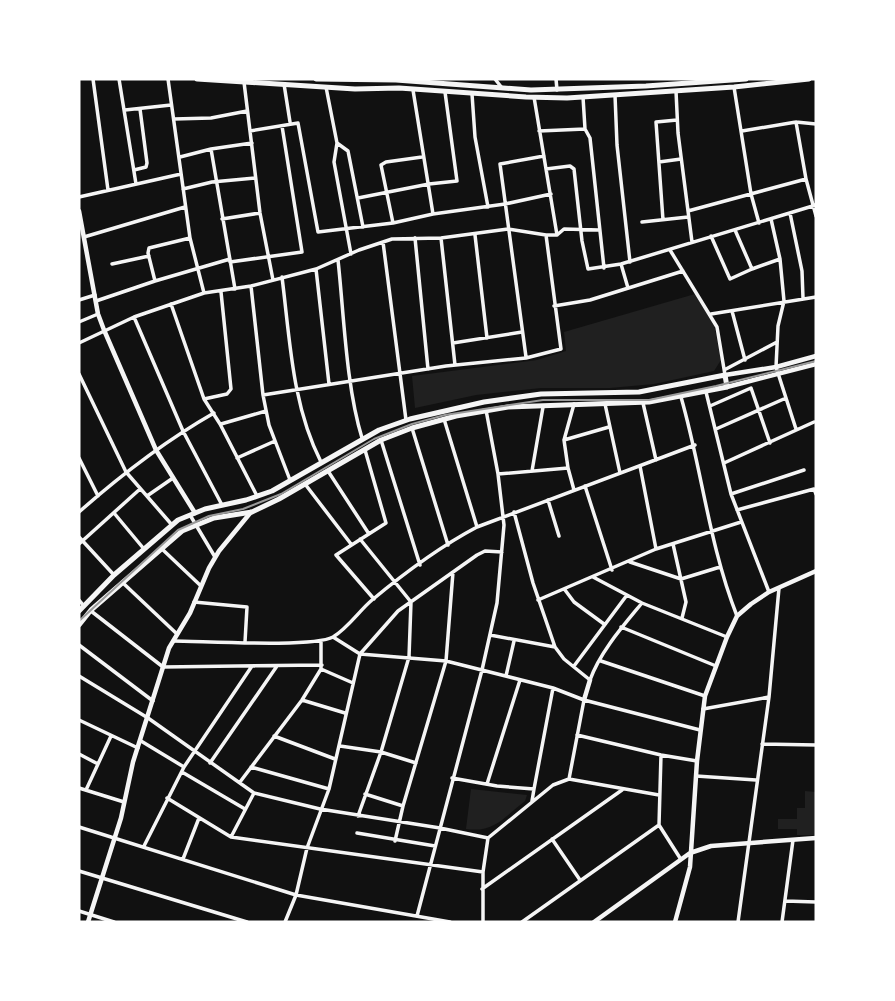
<svg xmlns="http://www.w3.org/2000/svg" width="895" height="1001" font-family="'DejaVu Sans',sans-serif">
<style>
.green{fill:#202020}
.lines{fill:none;stroke-linecap:round;stroke-linejoin:round}
.minor{stroke:#f5f5f5;stroke-width:3.5}
.tertiary{stroke:#f5f5f5;stroke-width:4.5}
.secondary{stroke:#f5f5f5;stroke-width:5}
.tram{stroke:#9a9a9a;stroke-width:2}
</style>
<rect width="100%" height="100%" fill="#111"/>
<path class="green" d="M695,294l19,31 7,35 -7,11 -60,13 -44,4h-69l-65,7 -61,13 -3,-32 125,-16 29,-9 -2,-19z
M471,789l56,6 -2,6c-21,16 -31,32 -59,28z
M805,791l11,1v43h-19v-6h-19v-10h19v-11h8z"/>
<g class="lines">
<path class="minor" d="M93,79l15,111
M119,79l17,105
M168,79l22,159 14,55
M495,79l7,9
M556,79l1,11
M244,82l16,131 13,67
M284,84l6,38
M326,87l11,56 11,8 15,76
M734,87l17,107 8,29
M413,90l20,124
M676,91l2,42 14,109
M472,94l3,43 13,70
M615,95l2,50 13,117
M534,97l23,138
M583,97l2,32 5,9 14,130
M125,110l46,-5
M174,119l37,-1 36,-7
M796,122l10,57 10,37
M250,131l48,-8 20,109 75,-9 40,-9 72,-10 46,-10
M539,131l46,-2
M742,131l54,-9 20,2
M337,143l-3,19 17,92
M180,157l31,-8
M659,162l22,-3
M546,169l24,-3 4,3 8,72 6,28 33,-5 195,-59
M134,170l12,-3 1,-4 -7,-54
M183,189l29,-7 43,-4
M79,197l102,-23
M358,198l71,-14 28,-3 -12,-89
M688,211l118,-32
M790,213l12,58 1,27
M222,219l38,-6
M663,220l-7,-98 21,-2
M642,222l46,-5
M393,223l-12,-58 5,-3 36,-5
M735,230l17,39
M475,235l12,103
M711,236l19,43 22,-10 28,-10
M84,237l101,-30
M415,238l13,131
M441,238l14,127
M383,242l23,178
M670,250l47,77 8,48
M338,260c6,55 8,126 24,178
M230,262l72,-10 -20,-126
M112,264l37,-8
M621,264l7,24
M316,269l13,115
M282,277c8,63 10,128 39,185
M155,281l-7,-28 1,-5 41,-10
M251,286l12,109 6,30 21,55
M235,289l-24,-140 41,-6
M79,300l16,-5
M96,301l59,-20 75,-22
M171,304l33,95 16,25 37,72
M554,306l36,-6 93,-29
M732,311l13,49
M711,314l105,-17
M134,317l49,114 39,74
M79,322l19,-8
M79,343l55,-26 70,-24 47,-7 65,-17 43,-19 33,-11 49,-1 67,-9 38,6h11l7,-6 35,1
M453,343l69,-11
M526,357l-26,-193 44,-8
M726,369l51,-27
M79,374l47,98 46,53
M706,392l25,102 38,98
M263,395l183,-29 80,-8 35,-9 -15,-114
M681,397c21,73 28,148 56,219
M786,398l10,31
M204,399l23,-5 4,-5 -10,-97
M643,403l13,57
M574,404l-10,36 4,28 6,22
M605,404l15,69
M710,406l41,-18 19,55
M444,419l33,108
M221,424l45,-13
M412,428l36,117
M716,429l70,-31 -10,-31 2,-41 6,-25 -4,-42 -9,-40
M381,440l39,125
M564,440l45,-13
M365,450l21,73 -50,32 38,44
M79,458l19,38
M237,458l38,-17
M724,463l90,-41
M640,466l16,83
M328,471l41,63
M532,471l11,-64
M498,474l70,-6
M305,484l46,60
M585,486l27,84
M731,494l73,-24
M147,496l26,-18
M548,500l11,36
M737,510l77,-21 2,5
M79,512c42,-37 86,-71 135,-99
M514,512l19,71 22,64 9,12 26,21c10,-28 33,-54 52,-77
M114,513l30,36
M190,515l25,42
M79,537l35,38
M79,544l61,-55
M673,544l13,58 -4,16
M162,549l39,37
M630,562l51,17 39,-12
M593,577l49,26 85,34
M123,583l54,51
M565,590l9,12 30,22
M79,600l5,6
M538,600l118,-51 85,-27
M194,602l53,5 -2,35
M91,611l72,56 159,-2
M621,627l95,39
M490,635l65,12
M333,637l27,17 86,7 107,27 31,12 116,30
M173,641c29,0 140,7 160,-4 15,-9 26,-26 39,-37 30,-25 71,-55 105,-73l218,-82
M79,645l74,56
M601,661l104,35
M574,666l53,-71
M321,669l32,14
M79,676l69,42 106,75 66,16 120,19 48,10
M506,676l8,-35
M302,700l43,13
M703,709l66,-12
M79,720l59,28
M577,735l84,20 36,6
M274,736l61,23
M141,741l43,26
M762,744l54,1
M340,746l41,6 35,11
M79,754l19,10
M661,755l-2,70 21,33
M210,763l67,-97
M251,767l78,22
M182,772l63,37
M696,776l60,4
M452,778l45,8 37,3 -2,12
M569,779l15,-79
M240,782l62,-82 19,-31v-28
M487,784l33,-104
M79,788l45,14
M534,789l19,-101
M86,790l25,-54
M365,794l38,12
M167,798l64,39 252,35
M358,816l23,-64 28,-95 2,-55 -51,-63
M79,827l217,68 154,27
M357,833l78,13
M231,837l23,-44
M488,838l65,-53 16,-6 90,16
M552,839l28,41
M395,841l8,-35 43,-145 7,-89
M144,846l40,-79 68,-101
M183,859l16,-41
M79,871l168,51
M482,889l140,-99
M785,901l31,1
M79,911l35,11
M417,916l65,-246 15,-67 7,-78 -6,-51 -12,-64
M285,922l11,-27 11,-47 22,-59 31,-135 38,-43 79,-56 8,-4 17,1
M483,922v-50l5,-34
M522,922l137,-97
M738,922l31,-225 10,-109
M782,922l11,-82"/>
<path class="tertiary" d="M79,211l19,103 6,16 52,120 39,63
M725,375l51,-8 40,-11
M727,387l89,-23
M584,700l6,-20
M88,922l33,-104 12,-56 36,-114 21,-35 19,-45 10,-17 32,-39
M594,922l96,-69 21,-7 105,-8
M675,922l15,-55 7,-106 8,-65 22,-59 10,-21 14,-12 18,-12 47,-21"/>
<path class="secondary" d="M197,79l158,10 44,-1 127,9 41,1 167,-11 75,-8
M316,79l80,1 135,10 115,-4 100,-7
M79,611l35,-36 64,-55 27,-11 41,-9 26,-9 107,-61 31,-11 74,-17 57,-8 98,-2 86,-17 2,12 -78,15 -141,5 -52,9 -44,12 -31,12 -102,59 -27,13 -38,6 -32,13 -91,79 -12,15"/>
<path class="tram" d="M79,621l99,-91 31,-14 34,-7 38,-15 93,-55 38,-15 33,-9 98,-15h106l67,-14 100,-25"/>
</g>
<rect width="895" height="1001" fill="none" stroke="#ffffff" stroke-width="161"/>
</svg>
